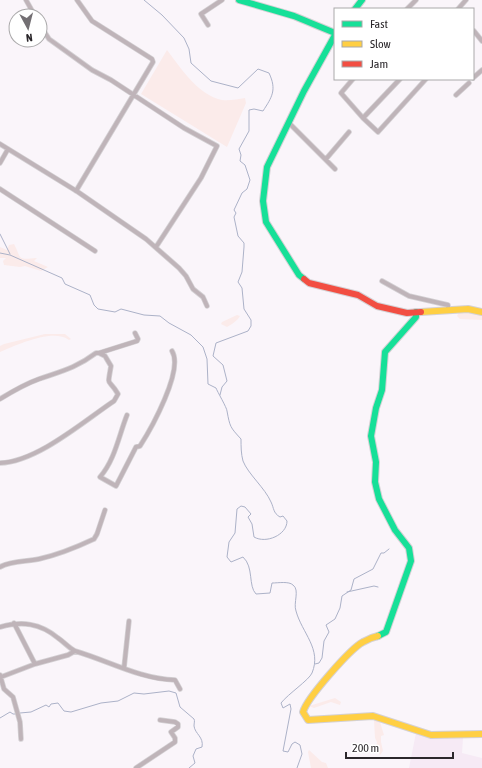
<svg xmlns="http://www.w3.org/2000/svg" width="482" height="768" font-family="'Asap Condensed',sans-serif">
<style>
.built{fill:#f6eaf5}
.green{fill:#fbebea}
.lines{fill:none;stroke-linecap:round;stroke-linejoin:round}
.stream{stroke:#acb2c8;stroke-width:1}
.street-casing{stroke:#d4d1d4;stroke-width:5.5}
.fast-casing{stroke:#d4d1d4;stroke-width:8}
.slow-casing{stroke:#d4d1d4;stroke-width:8}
.jam-casing{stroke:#d4d1d4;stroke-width:8}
.street{stroke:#bfb4b9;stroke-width:4}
.fast{stroke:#16e098;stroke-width:6}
.slow{stroke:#ffcf43;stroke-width:6}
.jam{stroke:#f24e42;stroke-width:6}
</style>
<rect width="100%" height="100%" fill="#faf5fa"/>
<path class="built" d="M416,733l22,5h25l-1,15 20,5v10h-73z"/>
<path class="green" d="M167,50c13,17 29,42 51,49 8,3 19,0 27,-1l1,5 -19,44 -86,-53z
M14,244c8,15 2,16 23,14l-3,3 14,6 -7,4 -16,-5 -5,1 -16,-2 -1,-4 3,-3h-6v-11l7,3 2,-5z
M466,310l16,4v6l-22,-1 -3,-3 2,-4z
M237,315l3,1c-2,4 -9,9 -13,11l-6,-3 1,-2z
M45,334h20l6,5 -2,1c-16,-12 -52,5 -69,12v-6l4,-2z
M335,698l6,4 -1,3 -9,-3 -17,6 -5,-2z
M379,719l5,16 -3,1v6l2,9 -3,4 -4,-8 1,-5 -2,-4 -1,-18z
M309,750l13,12 4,1 2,5h-17l-3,-16z"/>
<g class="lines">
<path class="stream" d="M144,0l18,15 22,23 5,11 2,14 20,18 27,7 20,-19 11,4c8,17 3,24 -6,38l-9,-2 -5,1v21l-10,18 2,6 -1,6 5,4 5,15 -3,9 -5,4 -8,17 2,3 -2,4 4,19 6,7v4l-2,25 -4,10 4,6 2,21 7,11v6l-3,5 -32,12 -3,13 10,9 4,16 -5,6 -2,8
M0,234l10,20
M0,253l10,2 52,23 3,6 25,11 4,10 4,4 17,3 6,-3 23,6 16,1 9,7 22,12 12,12 4,12 1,25 8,4c1,3 11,20 11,23 3,16 3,16 14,28 0,7 0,15 2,22 5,13 22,27 28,41 3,6 2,11 9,15l3,-1 4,5c0,14 -21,23 -33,16l-2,-13 -4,-7 3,-3 -6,-7 -4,-1 -4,3 -2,24 -6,9 -2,15 4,5 12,-5c11,10 5,29 13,37l14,-1 2,-10c6,0 17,-2 21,2 7,5 0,18 3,26 6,22 26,38 16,62 -3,7 -24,21 -31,30l2,5 7,-4 1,5 -8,42 5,1 4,-8 3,-2 5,3 2,9 -5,14
M347,592l27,-6 4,1
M315,664l4,-1 3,-5 2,-17 5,-9 -3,-7 9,-6 5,-11 2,-12 9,-6 3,-11 19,-10 8,-16h3l5,-4
M20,713l11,-1 15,-7 3,2 2,-3 7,-1 6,8 7,1 30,-9 17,-2 16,-8 10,1 25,-3 7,2 4,14 14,12c1,2 0,4 0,7 1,8 10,11 8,21l-6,2 -3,7 2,7 -6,5
M0,718l10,-6 3,2h4"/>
<defs>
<path id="street" d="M26,0l9,16
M407,9l9,-9
M458,9l8,-9
M40,25l9,14 43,31 19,10 73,48 33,18 -16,32 -45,69
M208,25l-7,-11 21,-14
M474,31l8,10
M473,78l9,-8
M353,79l-12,14 22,25 15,14 48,-53
M456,95l13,-12
M363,118l37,-39
M289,123l46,46
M0,144l78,48 68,47 33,29 7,8 7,13 10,8 4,9
M326,159l23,-27
M0,163l8,-14
M0,189l95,62
M76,191l77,-129 -1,-3 -60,-38 -15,-21
M382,281l27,15 39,9v5
M99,353l38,-12 1,-2 -3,-6
M0,399c13,-8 25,-15 39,-20 23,-8 37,-11 57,-26h3l6,3 6,10c-4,23 -3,11 7,28l-4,7c-30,20 -77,61 -114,62
M127,415c-8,20 -12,45 -27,62l16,9 20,-39 4,-1c11,-17 44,-76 32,-95
M0,567c12,-7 25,-5 39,-8 18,-4 38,-12 55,-20l3,-5 8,-24
M14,623l21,41
M0,627c22,-6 40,-4 58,11 6,4 11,10 17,13
M124,668l5,-47
M0,675l4,14 9,8 7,25 1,17
M1,677l34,-13 33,-9 7,-4c34,10 65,28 100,29l5,9
M136,768l39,-26v-4l-4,-6 7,-5v-3l-3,-2 -15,-2"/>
<path id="fast" d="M239,0l55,16 41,17
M355,9l7,-9
M304,279l-5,-4 -33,-53 -3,-21 4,-34 37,-76 31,-56
M378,636l8,-4 25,-71 -2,-13 -14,-18 -16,-31 -4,-17 1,-20 -5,-26 5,-28 6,-18 3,-38 31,-35v-5"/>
<path id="slow" d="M421,312l47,-3 14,3
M378,636c-5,1 -10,3 -15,6 -13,7 -56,56 -60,70l5,8 65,-4 58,19 51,-1"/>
<path id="jam" d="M304,279l5,4 49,12 19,11 30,7 14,-1"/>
</defs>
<use href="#street" class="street-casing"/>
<use href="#fast" class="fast-casing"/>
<use href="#slow" class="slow-casing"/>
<use href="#jam" class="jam-casing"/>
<use href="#street" class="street"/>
<use href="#fast" class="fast"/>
<use href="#slow" class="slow"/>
<use href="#jam" class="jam"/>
</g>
<rect x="334" y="8" width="140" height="72" fill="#ffffff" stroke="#aaa9aa"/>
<rect x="342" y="21" width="20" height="6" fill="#16e098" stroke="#aaa9aa"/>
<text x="370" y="28" font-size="12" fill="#2b272b">Fast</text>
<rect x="342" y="41" width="20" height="6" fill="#ffcf43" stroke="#aaa9aa"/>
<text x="370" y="48" font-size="12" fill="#2b272b">Slow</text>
<rect x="342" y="61" width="20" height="6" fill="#f24e42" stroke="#aaa9aa"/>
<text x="370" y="68" font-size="12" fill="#2b272b">Jam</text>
<g transform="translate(28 28) rotate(173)"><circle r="19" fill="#ffffff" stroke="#aaa9aa"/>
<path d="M0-3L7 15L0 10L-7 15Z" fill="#736f73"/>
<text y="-6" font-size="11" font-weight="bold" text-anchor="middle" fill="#2b272b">N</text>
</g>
<path d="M346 752v6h107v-6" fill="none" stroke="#2b272b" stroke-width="2"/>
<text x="352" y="752" font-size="12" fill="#2b272b" stroke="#ffffff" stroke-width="3" paint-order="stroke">200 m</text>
</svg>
